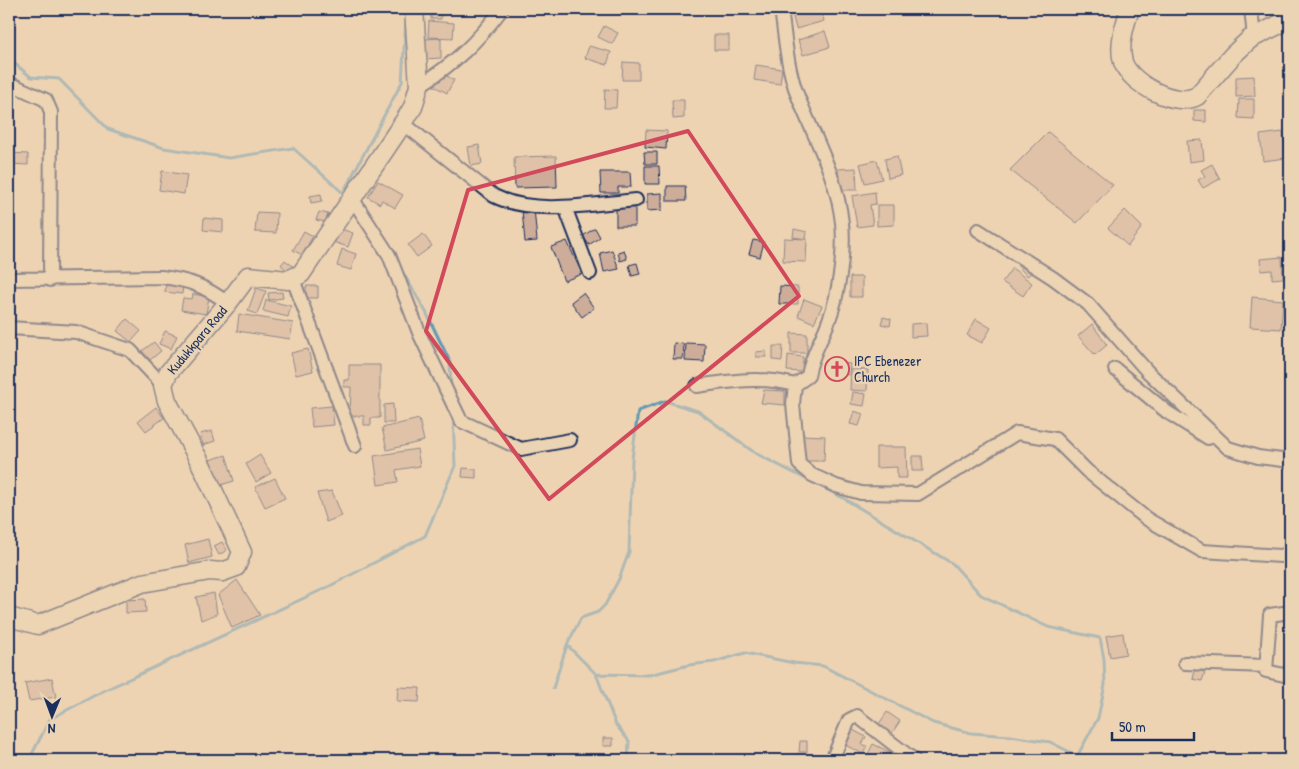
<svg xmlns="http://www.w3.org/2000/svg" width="1299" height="769" font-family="'Patrick Hand',sans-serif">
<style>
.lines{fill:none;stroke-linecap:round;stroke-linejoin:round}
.stream{stroke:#6299b5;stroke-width:3}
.building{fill:#cdad9a;stroke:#1b2f5e}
.street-casing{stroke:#1b2f5e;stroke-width:16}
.secondary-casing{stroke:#1b2f5e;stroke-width:21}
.street{stroke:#ebd4b4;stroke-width:12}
.secondary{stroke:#ebd4b4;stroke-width:18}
.marked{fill:none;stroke:#d1495b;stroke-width:4;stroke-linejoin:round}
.labels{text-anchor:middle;stroke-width:4.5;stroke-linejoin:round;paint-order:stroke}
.street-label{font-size:14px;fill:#1b2f5e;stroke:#ebd4b4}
.poi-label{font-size:14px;fill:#1b2f5e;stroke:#ebd4b4;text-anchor:start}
</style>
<rect width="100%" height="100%" fill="#eed3b2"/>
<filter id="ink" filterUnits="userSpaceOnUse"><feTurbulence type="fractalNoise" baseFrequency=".02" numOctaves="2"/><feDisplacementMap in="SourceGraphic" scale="10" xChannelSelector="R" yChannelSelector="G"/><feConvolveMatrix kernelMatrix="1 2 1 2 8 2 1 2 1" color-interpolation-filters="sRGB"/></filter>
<g filter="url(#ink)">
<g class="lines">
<path class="stream" d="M9,59l22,18 28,2 49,50 56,19 65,10 64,-10 50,45 59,-111 4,-64
M399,266l27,46 24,50 1,27
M567,645l29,29 53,1 40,-10 25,-3 31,-9 49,10 29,3 110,57 38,10 39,3 40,6 28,14
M596,674l20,51 13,16 -1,19
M553,688l14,-43 14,-27 17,-6 7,-7 14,-26 10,-27 3,-93 6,-48 27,-10 33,10 57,42 88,45 110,66 28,31 67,32 52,11 4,21 1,26 -7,33 -23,42
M29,760l21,-41 53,-28 225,-104 97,-51 30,-70 -2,-51"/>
</g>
<path class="building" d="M767,9h9l1,4 -9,2z
M791,9h30l3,12 -28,8z
M431,13h10v6h-10z
M429,21l25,2 -1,15 -25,-1z
M604,26l14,7 -6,11 -14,-7z
M825,31l5,16 -27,8 -5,-15z
M714,35h15v15h-15z
M441,38v20l-17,1v-20z
M589,46l22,6 -4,13 -22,-7z
M623,62l16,1v17h-17z
M756,65l26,4 -2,15 -26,-4z
M442,73l12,7 -7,13 -13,-7z
M1254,76l1,20 -19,1v-20z
M605,89l12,1 -1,18h-12z
M1239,99h15v20l-16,-1z
M672,100h12v18l-11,1z
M1194,110h12v12l-12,-1z
M646,130l21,1 -1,18 -21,-2z
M1048,132l65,53 -36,38 -67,-53z
M1283,132l3,26 -23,3 -3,-26z
M1202,140l2,20 -15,2 -2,-21z
M479,145l3,19 -11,2 -3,-19z
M644,152h13v12h-12z
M9,153l19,1v11l-19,-1z
M556,156l1,31 -42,1 -1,-31z
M897,156l4,19 -13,3 -3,-19z
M877,160l5,19 -17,4 -5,-19z
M1212,164l8,15 -17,9 -5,-8 7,-4 -4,-6z
M645,166h14l1,18h-15z
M856,168l1,22h-18l-1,-21z
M162,171l25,4 -3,19 -25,-4z
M600,172h30l1,15h-13v6h-17z
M378,181l25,14 -8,13 -13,-8 -2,4 -12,-7z
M667,186h18l1,15h-19z
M875,192l1,12 -6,1 3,20 -16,2 -5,-31z
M662,193v17l-15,1v-17z
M321,194l1,7 -11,2 -1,-7z
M877,205h17v20l-17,1z
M635,206v20h-19v-19z
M534,208l3,33 -12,1 -3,-32z
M1125,210l17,17 -14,19 -20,-18z
M257,212l20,1 -1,20 -21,-1z
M319,212l9,2 -3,8 -9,-2z
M204,218l19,2v12l-20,-2z
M338,228l15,5 -5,14 -15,-5z
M595,228l5,9 -11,8 -6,-9z
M794,229l13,3 -1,7 -13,-2z
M304,231l9,5 -11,19 -9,-5z
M423,234l9,12 -15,11 -9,-12z
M784,238l23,1 -1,23 -23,-1z
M753,240l11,2 -4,15 -11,-3z
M567,241l15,33 -18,7 -13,-34z
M342,249l14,5 -5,16 -14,-4z
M612,250l7,19 -15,3 -4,-19z
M624,250l3,9 -7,2 -2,-9z
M1282,257l1,21 -11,1v-9l-11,1 -1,-12z
M1024,259l10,12 -7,5 -10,-11z
M285,260l8,6 -5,5 -7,-6z
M637,263l3,11 -8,2 -3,-11z
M1012,268l20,15 -9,13 -21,-14z
M850,277h12v20h-12z
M166,284l17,2 -1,8 -17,-2z
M306,286h12v12h-12z
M780,286l18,1v17h-19z
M256,288l10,3 -9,23 -9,-3z
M282,292l1,6 -14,2 -1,-7z
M583,293l11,15 -12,9 -11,-15z
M193,294l16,3 -3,17 -25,-4 2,-12 9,1z
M1252,297l31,3 -2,29 -31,-2z
M804,299l18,7 -8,17 -16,-7z
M266,300l25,6 -3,11 -25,-6z
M239,314l54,9 -3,16 -53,-8z
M883,317l8,2 -1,7 -9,-2z
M127,319l14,12 -10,11 -14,-11z
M976,319l15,9 -9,15 -15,-8z
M926,323l1,13 -16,1v-13z
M1092,324l15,21 -12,10 -17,-19z
M165,331l12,5 -6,13 -12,-5z
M791,333l16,1v19h-16z
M154,342l7,9 -11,9 -8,-9z
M674,343l10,1 -1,15h-10z
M686,343l19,1 -1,18 -19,-1z
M773,346h10l-1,15 -9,-1z
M308,349l5,22 -17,4 -5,-22z
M766,351v6h-10v-5z
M788,355l15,2v15l-16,-1z
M825,361l25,3 -1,11 -25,-1z
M349,365h31v53h-9v7h-7v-9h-14l1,-29h-7v-7h5z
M851,369l17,1 -1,21 -17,-1z
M764,390l21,1v14l-24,-2z
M853,392l13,2 -2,12 -13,-2z
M393,404l1,19h-10v-18z
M332,406l2,19 -22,2 -2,-19z
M156,407l8,11 -18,13 -8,-10z
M854,411l9,3 -4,12 -9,-2z
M419,419l5,22 -37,9 -5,-22z
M212,431l3,10 -12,4 -3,-11z
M801,435l24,1 -1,25h-22z
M876,447h30l1,31h-10v-11l-21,1z
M417,449l3,17 -24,4 2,12 -20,3 -4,-29z
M226,455l8,26 -20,6 -8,-26z
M260,455l11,18 -15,9 -10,-18z
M912,456h10l1,15h-11z
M463,468l13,1v9l-14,-1z
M275,478l10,20 -20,9 -10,-20z
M332,491l10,25 -16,6 -9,-29z
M208,539l4,18 -23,6 -4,-18z
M222,542l5,8 -8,5 -5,-9z
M237,580l23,35 -28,13 -14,-33z
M214,593l3,21 -16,6 -5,-23z
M145,599l1,13 -20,1v-13z
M1123,633l3,21 -16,3 -4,-21z
M1195,670l10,2 -3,9 -9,-2z
M52,678l4,19 -27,4 -4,-18z
M398,687l22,1 -1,14 -22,-1z
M887,712l13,9 -10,15 -13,-9z
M853,730l13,7 -4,7 5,2 -4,8 -18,-9z
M603,738h10v8h-10z
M800,741h7v11h-8z
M873,744l19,9 -3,7h-24z
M797,754l23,6h-25z"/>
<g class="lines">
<defs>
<path id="street" d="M1251,9l3,28
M9,83l37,17 5,12 -1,168
M419,86c36,-23 57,-43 83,-77
M403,123l91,73c40,20 99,8 142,4
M352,198l37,57 31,80 41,86 60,28 49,-9
M565,207l25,66
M978,230l75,48 35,26 59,67 81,77 30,9 32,4
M9,279l152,-2c29,3 43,9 67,26
M293,279l62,167
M9,328l67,4 54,18 33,35
M1115,369l52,43 41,26
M795,385l-2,19 6,60 13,11 24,11 25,7 57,1 99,-61 38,6 32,32 60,48 55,32 79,5 9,-3
M697,386c33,-5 66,-10 98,-1l13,-9c3,-21 14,-36 21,-56 10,-26 16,-69 13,-97 -5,-48 -28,-85 -45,-129 -10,-27 -12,-57 -16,-85
M1290,612l-20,3 -4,56 18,4 6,-1
M1185,663l81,3
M832,760l17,-40 8,-4 57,44"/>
<path id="secondary" d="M1130,9c-5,15 -12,36 -7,53 7,22 54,46 74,34l36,-41 17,-16 40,-20
M9,617l29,8 104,-42 68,-12 12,1 14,-5 6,-15 -43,-92 -32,-59 -4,-16 5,-12 60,-70 20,-27 40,4 13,-6 102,-151 10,-16 6,-21 -5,-77"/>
</defs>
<use href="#street" class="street-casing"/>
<use href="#secondary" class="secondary-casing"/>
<use href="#street" class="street"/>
<use href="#secondary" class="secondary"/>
</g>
</g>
<path d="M0 0H1299V769H0ZM688,131l111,165 -250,203 -123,-168 42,-141z" fill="#eed3b2" fill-opacity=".55" fill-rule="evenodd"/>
<path class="marked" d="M688,131l111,165 -250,203 -123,-168 42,-141z"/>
<defs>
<symbol id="church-ring" viewBox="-11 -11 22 22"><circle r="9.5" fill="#ebd4b4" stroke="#d1495b" stroke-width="1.5"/><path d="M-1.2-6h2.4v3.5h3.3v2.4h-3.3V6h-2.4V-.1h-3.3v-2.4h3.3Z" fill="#d1495b"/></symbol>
</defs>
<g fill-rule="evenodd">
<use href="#church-ring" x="823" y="355" width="28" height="28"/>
</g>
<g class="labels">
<g class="street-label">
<text transform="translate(197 340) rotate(-50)" y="5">Kudukkpara Road</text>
</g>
<g class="poi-label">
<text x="854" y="366">IPC Ebenezer<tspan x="854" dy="16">Church</tspan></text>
</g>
</g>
<rect width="1299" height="769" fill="none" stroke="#ebd4b4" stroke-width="30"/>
<rect x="15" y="15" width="1269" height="739" fill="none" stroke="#1b2f5e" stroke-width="2" filter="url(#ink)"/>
<g transform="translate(52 716) rotate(181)" stroke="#ebd4b4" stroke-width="4" paint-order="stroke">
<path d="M0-4L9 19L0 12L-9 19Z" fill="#1b2f5e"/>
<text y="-8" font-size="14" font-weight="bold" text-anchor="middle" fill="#1b2f5e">N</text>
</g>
<path d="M1112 732v8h82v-8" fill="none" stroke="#1b2f5e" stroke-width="2.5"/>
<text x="1119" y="732" font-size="15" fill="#1b2f5e" stroke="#ebd4b4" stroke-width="4" paint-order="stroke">50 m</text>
</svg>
